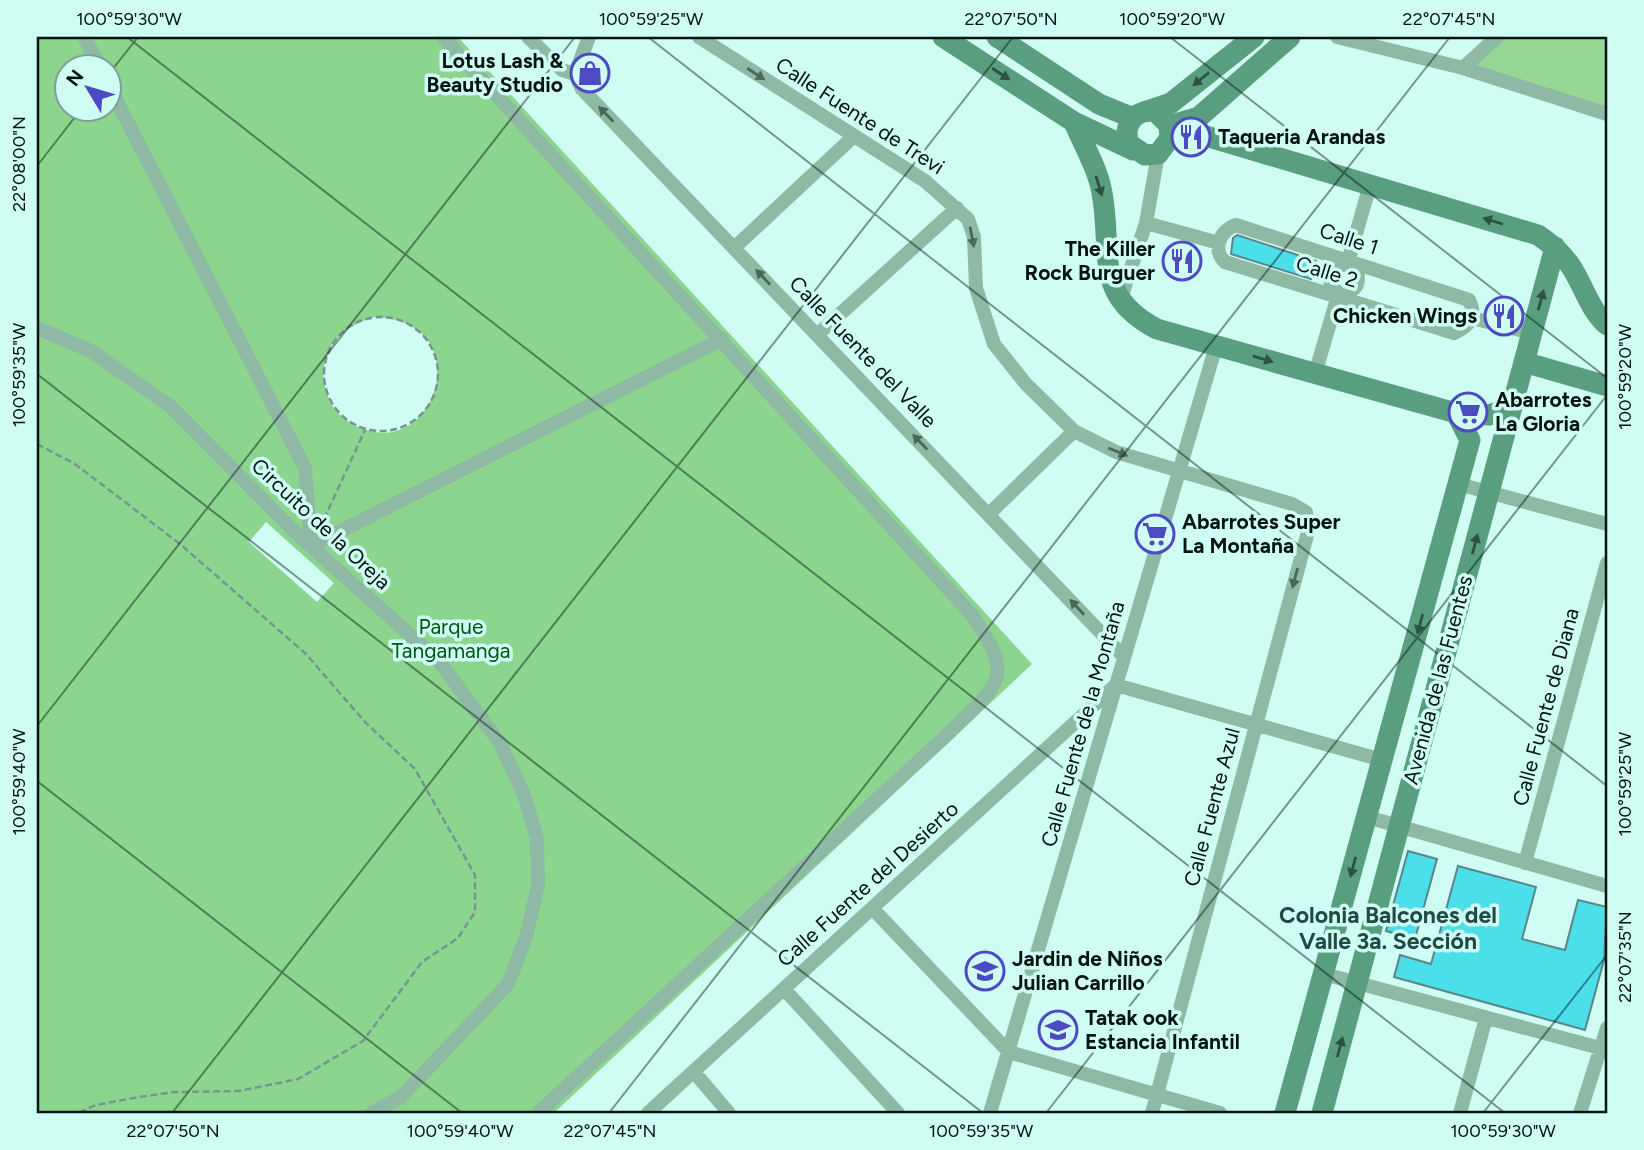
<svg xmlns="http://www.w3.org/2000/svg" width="1644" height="1150" font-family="Figtree,sans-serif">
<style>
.green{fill:#95d896}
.forest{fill:#8cd58e;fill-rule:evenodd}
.building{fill:#4bdfea;stroke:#5b8689;stroke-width:2}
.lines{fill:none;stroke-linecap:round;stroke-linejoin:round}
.path{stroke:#75958f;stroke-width:2.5;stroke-dasharray:7 3.5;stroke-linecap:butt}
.street{stroke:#8ebaa5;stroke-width:14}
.secondary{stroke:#5a9e80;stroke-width:21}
.oneway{fill:#49675b}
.oneway2{fill:#2b5243}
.ticks{fill:none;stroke:#041411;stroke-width:2;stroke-opacity:0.45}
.labels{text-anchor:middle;stroke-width:7;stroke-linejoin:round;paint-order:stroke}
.poi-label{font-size:21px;font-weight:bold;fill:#041411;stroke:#cffdf4;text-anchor:start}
.street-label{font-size:21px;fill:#041411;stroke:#cffdf4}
.park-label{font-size:21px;fill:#015512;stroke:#cffdf4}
.neighbourhood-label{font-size:23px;font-weight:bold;fill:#214a44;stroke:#cffdf4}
.neatline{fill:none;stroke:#041411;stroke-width:2.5}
.ticks-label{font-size:18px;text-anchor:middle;fill:#041411}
</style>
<rect width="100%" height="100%" fill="#cffdf4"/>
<path class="green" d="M1497,37h110v77l-144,-46z"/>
<path class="forest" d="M37,37h421l574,627 -478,449h-517zM66,66h42v42h-42zM374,317c106,3 63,143 -13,111 -13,-5 -25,-14 -31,-27 -19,-39 5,-73 44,-84zM266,522l68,61 -17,19 -68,-60z"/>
<path class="building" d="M1237,235l79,26 -5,18 -80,-25 2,-16z
M1408,851l29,8 -22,80 -29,-8z
M1458,866l78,21 -14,52 43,11 13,-50 29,7 -3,53 -19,70 -191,-53 6,-22 31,9z"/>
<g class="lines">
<path class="path" d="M324 374a57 57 0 1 1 114 0a57 57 0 1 1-114 0Z
M37,444l38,20 105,80 126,110 59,68 50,47 60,106v37l-17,26 -36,24 -59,79 -65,38 -59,12 -65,1 -35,5 -43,8 -18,8
M324,519l41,-89"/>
<path class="street" d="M84,37l16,29
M443,37l529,578c43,63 29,66 -21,116l-413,382
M528,37l34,33 13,4
M589,37l-14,37 7,15 542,568
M699,37l226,144 43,38 6,18 2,51 18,56 32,40 48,47 42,21 176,52 14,8 3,16 -157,585
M1337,37l126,31 144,46
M1463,68l34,-31
M108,84l197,384 6,78 411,-207
M1146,223l73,20
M1236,225l233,75c8,16 1,26 -15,33l-229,-71c-14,-13 -4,-32 11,-37z
M735,247l118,-110
M1330 279a14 14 0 1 1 28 0a14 14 0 1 1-28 0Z
M1347,265l23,-80
M1120,301l26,-78 12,-69
M1472,318l60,15
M37,328l54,23 79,55 124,125 144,129 62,83 24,52 13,44 1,46 -12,52 -18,47 -107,113 -29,16
M817,335l140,-127
M1315,374l24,-82
M1458,484l149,40
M990,513l84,-82
M1367,817l240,69
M1525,863l82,-300
M872,908l137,144 211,61
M1324,974l276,74
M784,989l114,124
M694,1072l35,41
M648,1113l468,-428 266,75
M990,1113l226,-767
M1460,1113l26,-95
M1580,1113l27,-85"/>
<path class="secondary" d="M943,37l131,85 59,28
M997,37l102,67 34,14
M1144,112l27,-9 83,-66
M1074,122c9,22 24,47 28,71 11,60 -10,102 55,136l299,84 33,2 23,-8
M1169,125l1,13 -12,16 -13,1 -16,-11c-7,-19 6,-36 27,-32l13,13 369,110c12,8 23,17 32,30 13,19 19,44 37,60
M1171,125l28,-8 91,-80
M1524,362l83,24
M1285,1113l185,-673 -14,-27
M1322,1113l233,-866"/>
</g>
<defs><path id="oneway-solid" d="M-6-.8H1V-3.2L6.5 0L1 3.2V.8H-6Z" transform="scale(1.75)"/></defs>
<g class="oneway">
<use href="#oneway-solid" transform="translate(756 74) rotate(33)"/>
<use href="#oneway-solid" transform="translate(606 114) rotate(-134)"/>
<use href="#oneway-solid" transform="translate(972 237) rotate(79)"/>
<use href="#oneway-solid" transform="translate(763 277) rotate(-133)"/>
<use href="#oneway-solid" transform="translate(920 442) rotate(-134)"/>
<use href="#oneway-solid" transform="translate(1118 452) rotate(22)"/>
<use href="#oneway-solid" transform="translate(1295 578) rotate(105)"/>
<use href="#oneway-solid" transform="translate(1077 607) rotate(-133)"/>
</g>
<g class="oneway2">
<use href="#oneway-solid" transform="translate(1001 74) rotate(33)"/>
<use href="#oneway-solid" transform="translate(1201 79) rotate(141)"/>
<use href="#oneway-solid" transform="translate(1099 186) rotate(73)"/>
<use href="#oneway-solid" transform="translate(1493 221) rotate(-163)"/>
<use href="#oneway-solid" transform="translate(1541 300) rotate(-75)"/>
<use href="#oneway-solid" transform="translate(1263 359) rotate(16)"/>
<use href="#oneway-solid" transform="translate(1475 544) rotate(-75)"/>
<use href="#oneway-solid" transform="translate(1420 624) rotate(105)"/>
<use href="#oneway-solid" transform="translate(1353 867) rotate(105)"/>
<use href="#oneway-solid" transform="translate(1340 1047) rotate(-75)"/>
</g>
<path class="ticks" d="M127,37l1378,1076M648,37l959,749M1170,37l437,341M108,75l30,-38M37,166l45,-58M37,374l946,739M37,726l538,-689M37,781l425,332M172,1113l841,-1076M609,1113l841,-1076M1046,1113l561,-718M1483,1113l124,-158"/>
<defs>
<symbol id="shop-ring" viewBox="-11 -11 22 22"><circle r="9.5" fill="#cffdf4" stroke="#4e4bc2" stroke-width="1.5"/><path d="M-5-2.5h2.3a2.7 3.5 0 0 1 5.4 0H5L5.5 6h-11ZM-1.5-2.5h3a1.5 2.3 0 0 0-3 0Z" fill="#4e4bc2"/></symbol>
<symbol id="restaurant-ring" viewBox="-11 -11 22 22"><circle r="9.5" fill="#cffdf4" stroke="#4e4bc2" stroke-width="1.5"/><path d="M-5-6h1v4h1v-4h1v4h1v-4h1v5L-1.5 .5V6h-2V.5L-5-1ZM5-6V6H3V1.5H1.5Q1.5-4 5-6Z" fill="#4e4bc2"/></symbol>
<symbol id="supermarket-ring" viewBox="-11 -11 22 22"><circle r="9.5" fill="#cffdf4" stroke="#4e4bc2" stroke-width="1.5"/><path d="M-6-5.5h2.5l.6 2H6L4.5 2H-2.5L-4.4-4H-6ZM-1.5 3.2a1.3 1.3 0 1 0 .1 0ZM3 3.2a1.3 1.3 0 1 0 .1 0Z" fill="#4e4bc2"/></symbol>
<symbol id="school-ring" viewBox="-11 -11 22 22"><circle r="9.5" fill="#cffdf4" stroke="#4e4bc2" stroke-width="1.5"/><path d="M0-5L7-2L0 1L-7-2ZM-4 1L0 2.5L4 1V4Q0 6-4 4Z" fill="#4e4bc2"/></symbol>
</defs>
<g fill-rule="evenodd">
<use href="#shop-ring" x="568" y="51" width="44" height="44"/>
<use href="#restaurant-ring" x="1169" y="115" width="44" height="44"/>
<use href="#restaurant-ring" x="1160" y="239" width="44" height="44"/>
<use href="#restaurant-ring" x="1482" y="294" width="44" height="44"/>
<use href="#supermarket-ring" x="1446" y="390" width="44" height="44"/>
<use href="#supermarket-ring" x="1133" y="512" width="44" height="44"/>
<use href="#school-ring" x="963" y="949" width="44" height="44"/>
<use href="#school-ring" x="1036" y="1008" width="44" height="44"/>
</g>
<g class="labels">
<g class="poi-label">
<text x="563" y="68" text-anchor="end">Lotus Lash &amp;<tspan x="563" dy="24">Beauty Studio</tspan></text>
<text x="1218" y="144">Taqueria Arandas</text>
<text x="1155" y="256" text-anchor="end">The Killer<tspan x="1155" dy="24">Rock Burguer</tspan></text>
<text x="1477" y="323" text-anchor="end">Chicken Wings</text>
<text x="1495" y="407">Abarrotes<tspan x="1495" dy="24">La Gloria</tspan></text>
<text x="1182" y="529">Abarrotes Super<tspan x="1182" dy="24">La Montaña</tspan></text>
<text x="1012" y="966">Jardin de Niños<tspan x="1012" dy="24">Julian Carrillo</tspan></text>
<text x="1085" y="1025">Tatak ook<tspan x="1085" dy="24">Estancia Infantil</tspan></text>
</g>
<g class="street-label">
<text transform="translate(860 116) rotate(33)" y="7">Calle Fuente de Trevi</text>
<text transform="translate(1349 239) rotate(18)" y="7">Calle 1</text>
<text transform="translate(1327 272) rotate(17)" y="7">Calle 2</text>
<text transform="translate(863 352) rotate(46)" y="7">Calle Fuente del Valle</text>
<text transform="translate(321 524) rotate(43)" y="7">Circuito de la Oreja</text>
<text transform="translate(1438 680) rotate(-75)" y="7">Avenida de las Fuentes</text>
<text transform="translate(1546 707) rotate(-75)" y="7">Calle Fuente de Diana</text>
<text transform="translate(1083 724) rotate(-74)" y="7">Calle Fuente de la Montaña</text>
<text transform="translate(1212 807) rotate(-75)" y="7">Calle Fuente Azul</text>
<text transform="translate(868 884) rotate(-42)" y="7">Calle Fuente del Desierto</text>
</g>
<g class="park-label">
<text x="451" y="634">Parque<tspan x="451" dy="24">Tangamanga</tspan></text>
</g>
<g class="neighbourhood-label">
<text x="1388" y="923">Colonia Balcones del<tspan x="1388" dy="26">Valle 3a. Sección</tspan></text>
</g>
</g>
<rect width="1644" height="1150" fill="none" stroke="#cffdf4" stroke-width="77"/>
<g transform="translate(88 88) rotate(308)"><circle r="33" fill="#cffdf4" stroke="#7ea099" stroke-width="2"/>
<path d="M0-5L12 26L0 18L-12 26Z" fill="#4e4bc2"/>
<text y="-10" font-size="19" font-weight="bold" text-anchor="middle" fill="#041411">N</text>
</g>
<rect x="38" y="38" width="1568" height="1074" class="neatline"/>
<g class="ticks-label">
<text x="129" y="25">100°59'30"W</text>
<text x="651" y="25">100°59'25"W</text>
<text x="1011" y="25">22°07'50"N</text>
<text x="1172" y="25">100°59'20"W</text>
<text x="1449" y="25">22°07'45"N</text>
<text transform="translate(19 164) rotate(-90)" y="6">22°08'00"N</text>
<text transform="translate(19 375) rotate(-90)" y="6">100°59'35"W</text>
<text transform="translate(1625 377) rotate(-90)" y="6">100°59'20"W</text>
<text transform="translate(19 782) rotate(-90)" y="6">100°59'40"W</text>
<text transform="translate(1625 784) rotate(-90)" y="6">100°59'25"W</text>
<text transform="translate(1625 957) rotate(-90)" y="6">22°07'35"N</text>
<text x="173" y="1137">22°07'50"N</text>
<text x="460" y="1137">100°59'40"W</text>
<text x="610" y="1137">22°07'45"N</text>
<text x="981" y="1137">100°59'35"W</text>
<text x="1503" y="1137">100°59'30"W</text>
</g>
</svg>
